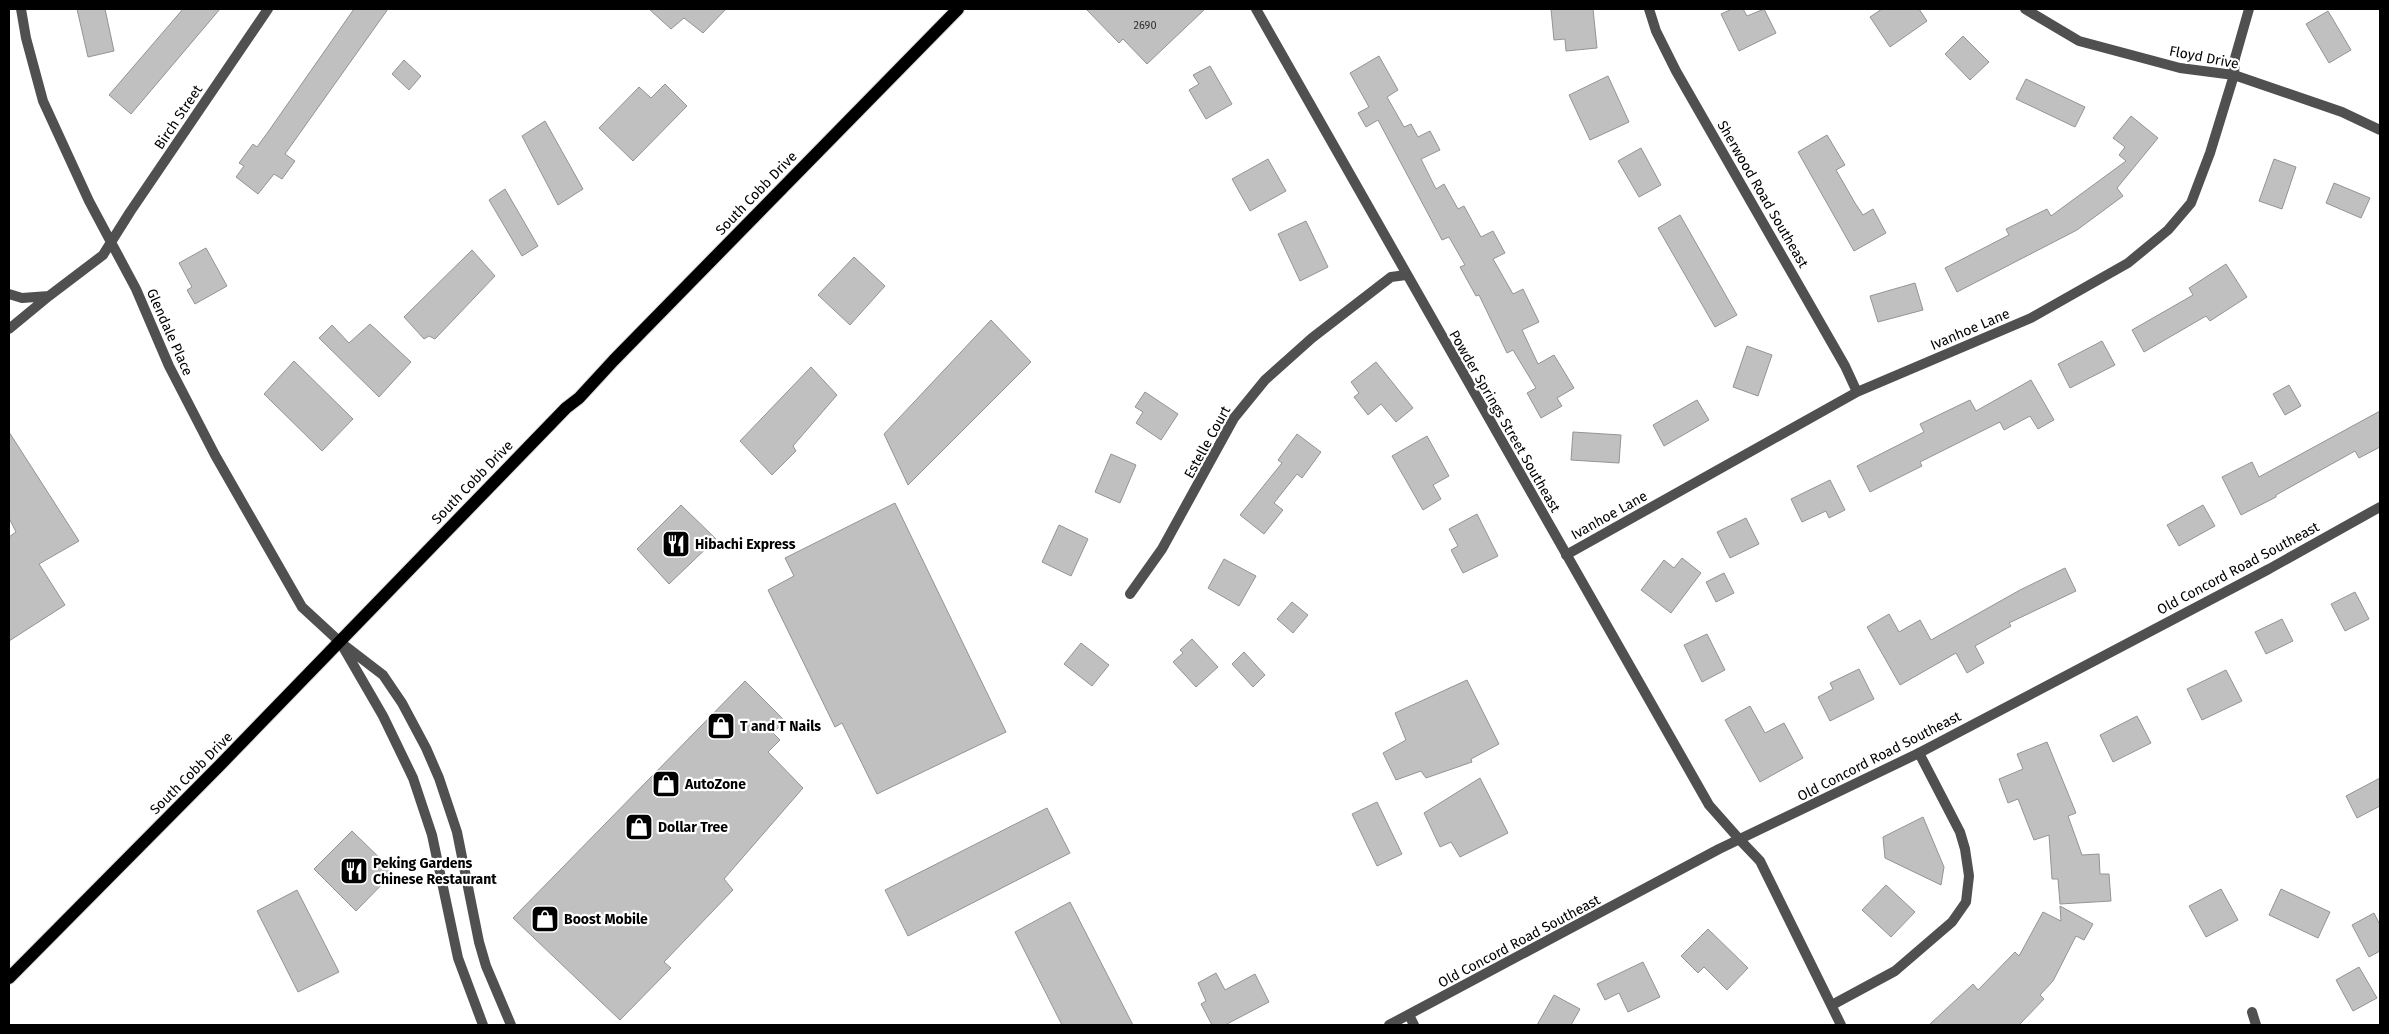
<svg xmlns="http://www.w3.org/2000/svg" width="2389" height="1034" font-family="'Fira Sans',sans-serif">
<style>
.building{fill:#c0c0c0;stroke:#949494}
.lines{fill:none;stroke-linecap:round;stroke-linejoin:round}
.primary-casing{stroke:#dbdbdb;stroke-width:14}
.minor{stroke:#505050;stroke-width:10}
.tertiary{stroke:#505050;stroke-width:10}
.primary{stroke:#000;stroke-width:12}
.labels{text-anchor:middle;stroke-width:4.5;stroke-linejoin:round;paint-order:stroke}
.number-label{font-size:11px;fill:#303030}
.street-label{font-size:14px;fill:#000;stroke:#fff}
.poi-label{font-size:14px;font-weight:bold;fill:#000;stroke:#fff;text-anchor:start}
</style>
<rect width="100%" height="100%" fill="#fff"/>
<path class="building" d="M77,9h28l9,42 -26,6z
M183,9h37l-89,105 -22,-19z
M354,9h34l-103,145 10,7 -13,18 -8,-5 -16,20 -22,-17 8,-11 -5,-3 14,-19 4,3 11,-15z
M649,9h77l-23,24 -19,-15 -13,11z
M1086,9h119l-58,55 -24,-25 -4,4z
M1551,9h42l4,39 -31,3 -1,-12 -11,1z
M1732,9h11l4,7 17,-7 12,24 -37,18 -18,-37z
M1882,9h37l8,12 -37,26 -20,-30z
M2328,11l23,39 -22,13 -23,-39z
M1963,36l26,26 -19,18 -25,-26z
M1379,56l19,34 -11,7 17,30 7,-3 7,13 12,-6 10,19 -19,9 15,30 8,-5 14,25 6,-3 17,31 12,-6 12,22 -12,6 20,35 10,-5 16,33 -17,8 16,34 16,-9 20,33 -17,10 5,8 -21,12 -14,-25 9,-5 -23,-38 -6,3 -28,-58 -3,1 -16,-29 5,-2 -16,-28 -7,3 -64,-120 -12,7 -8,-14 11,-6 -19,-34z
M404,60l17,16 -12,14 -17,-16z
M1210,66l22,38 -26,15 -17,-29 10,-6 -6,-9z
M1608,76l21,46 -39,18 -21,-45z
M2026,79l59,28 -10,20 -59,-28z
M665,84l22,22 -54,55 -34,-33 40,-41 12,11z
M2131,116l27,22 -41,50 6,8 -46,34 -120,62 -12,-24 64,-33 -3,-6 41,-20 4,7 75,-55 -7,-6 6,-8 -12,-9z
M545,121l38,68 -25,16 -36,-69z
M1827,135l18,30 -9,5 19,33 8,12 10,-6 13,24 -32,18 -56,-99z
M1641,148l20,37 -22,12 -21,-36z
M1268,159l18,32 -36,20 -18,-32z
M2274,159l22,8 -14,42 -23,-8z
M2334,183l36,15 -9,20 -35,-15z
M505,189l33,57 -16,10 -33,-56z
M1680,215l57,100 -22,12 -57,-99z
M1306,221l22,46 -28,14 -22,-47z
M206,248l21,38 -32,18 -8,-14 5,-3 -13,-24z
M472,250l23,26 -60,63 -6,-3 -5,3 -20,-22z
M854,257l31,29 -35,39 -32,-30z
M2226,264l21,33 -37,24 -4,-5 -62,36 -12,-22 61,-35 -4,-7z
M1915,283l8,27 -45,12 -8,-26z
M991,320l40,42 -123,123 -24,-51z
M370,324l41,38 -32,35 -60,-59 13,-13 17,18z
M2102,341l13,24 -45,23 -12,-24z
M1747,346l25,9 -14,41 -25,-9z
M294,361l59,58 -31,32 -58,-57z
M1376,362l37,46 -17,14 -15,-18 -13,11 -14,-18 5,-4 -8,-11z
M811,367l26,28 -44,51 3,5 -24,24 -32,-34z
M2031,380l23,40 -16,9 -8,-13 -26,14 -4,-8 -80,40 2,4 -52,26 -13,-26 67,-34 -4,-8 50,-24 6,11z
M2289,385l12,21 -16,9 -12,-21z
M1145,392l33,22 -17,26 -25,-17 7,-11 -8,-5z
M1697,400l12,20 -45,26 -11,-21z
M2380,411v36l-21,11 -4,-7 -79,44v2l-35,18 -19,-38 30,-15 7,15z
M9,432l70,109 -40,23 26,41 -56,36v-104l7,-5 -7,-14z
M1573,432l48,3 -2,28 -48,-3z
M1297,434l24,18 -19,26 -5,-4 -23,29 9,7 -19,24 -24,-19 42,-52 -4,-3z
M1427,436l22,40 -16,9 8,14 -18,11 -31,-54z
M1111,454l25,11 -16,38 -25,-11z
M1830,480l15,30 -16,8 -3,-7 -24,11 -11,-23z
M895,503l111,229 -129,62 -35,-71 -7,4 -67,-137 26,-14 -9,-18z
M681,505l35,34 -47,45 -32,-35z
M2203,505l12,21 -36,20 -12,-21z
M1477,514l21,42 -35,17 -12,-23 7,-4 -9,-17z
M1746,518l13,26 -29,14 -13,-26z
M1059,525l29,14 -17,37 -29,-14z
M1682,558l19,15 -30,40 -30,-23 23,-30 10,8z
M1224,559l32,17 -17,30 -31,-18z
M2065,568l11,23 -67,32 2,3 -36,20 9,17 -17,10 -11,-20 -56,32 -33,-58 22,-13 10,18 21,-12 11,20 89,-50z
M1724,573l10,20 -18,9 -10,-20z
M2355,592l14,27 -24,12 -14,-27z
M1292,602l16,13 -15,18 -16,-14z
M2282,619l11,22 -27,13 -11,-22z
M1707,634l18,36 -23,12 -18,-37z
M1192,639l26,28 -22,20 -23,-25 10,-9 -3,-3z
M1081,643l28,22 -17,21 -28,-22z
M1244,652l21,23 -12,12 -21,-23z
M1859,669l15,30 -44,22 -12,-24 15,-8 -3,-6z
M2226,670l16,31 -40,19 -15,-31z
M1467,680l32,64 -28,15 1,3 -46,16 -5,-7 -25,9 -13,-27 23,-13 -11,-27z
M745,681l40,40 -12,12 7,7 -12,12 35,36 -79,91 9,11 -69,72 7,6 -51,52 -107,-102z
M1750,706l15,27 19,-10 19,35 -43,24 -35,-62z
M2137,716l14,27 -38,19 -13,-27z
M2047,742l29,71 -8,3 14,39 17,-1 1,20h9l2,27 -51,3 -2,-25h-6l-3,-44 -15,5 -16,-41 -10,4 -9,-24 24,-10 -6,-15z
M1480,778l28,55 -48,24 -9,-15 -11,5 -16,-34z
M2380,778v28l-23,12 -11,-22z
M1377,802l25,52 -25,12 -25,-52z
M1047,808l23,45 -162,83 -23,-46z
M1923,817l21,50 -3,18 -56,-27 -2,-21z
M352,831l42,41 -38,39 -42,-42z
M1886,885l29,27 -24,25 -29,-27z
M2221,889l17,31 -32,17 -17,-31z
M2281,889l49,23 -12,26 -49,-23z
M297,890l42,82 -41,20 -41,-81z
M1070,902l63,123h-71l-47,-93z
M2060,906l33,18 -9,16 -8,-4 -23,45 -13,14 4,4 -25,26h-90l44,-41 5,6 37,-38 4,4 24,-44 18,9z
M2374,913l6,12v26l-11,6 -17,-32z
M1708,929l40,39 -21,22 -23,-23 -6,6 -17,-17z
M1643,962l17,35 -32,15 -9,-19 -14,7 -8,-16z
M2359,967l18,31 -24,13 -17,-31z
M1216,973l9,17 30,-16 14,28 -44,23h-13l-11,-21 5,-3 -8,-18z
M1554,995l26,14 -9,16h-34z"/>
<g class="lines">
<defs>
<path id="primary" d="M9,978l213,-215 344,-355 13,-10 35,-38 344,-351"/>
</defs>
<use href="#primary" class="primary-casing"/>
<path class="minor" d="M21,9l5,29 17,63 46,100 47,88 33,77 46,89 87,152 38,35 43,33 19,28 24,45 13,30 18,54 22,110 7,24 25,59
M1649,9l7,22 20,40 169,295 12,26
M2025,9l54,32 101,27 54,7 108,37 38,18
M9,294l13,4 27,-2 -40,33
M49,296l54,-41 27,-43 138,-203
M1566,555l291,-163 174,-74 97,-55 40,-33 23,-27 19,-50 24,-78 1,-17 14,-49
M1130,594l32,-45 72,-131 31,-38 47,-42 79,-61 15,-2
M343,647l40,69 30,62 19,57 26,123 25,67
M1740,840l20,21 81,164
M1832,1005l63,-34 57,-49 14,-20 3,-26 -4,-27 -5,-17 -41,-79
M2252,1012l4,13
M1409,1015l5,10"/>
<path class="tertiary" d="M1256,9l453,796 31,35
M1389,1025l330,-176 200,-96 350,-184 111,-62"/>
<use href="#primary" class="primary"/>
</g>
<defs>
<symbol id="restaurant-square" viewBox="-11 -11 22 22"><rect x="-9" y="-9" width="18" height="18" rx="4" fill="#000" stroke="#fff"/><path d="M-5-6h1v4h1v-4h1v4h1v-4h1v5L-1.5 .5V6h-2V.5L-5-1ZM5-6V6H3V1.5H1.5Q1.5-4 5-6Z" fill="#fff"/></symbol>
<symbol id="shop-square" viewBox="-11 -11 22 22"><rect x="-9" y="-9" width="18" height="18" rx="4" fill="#000" stroke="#fff"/><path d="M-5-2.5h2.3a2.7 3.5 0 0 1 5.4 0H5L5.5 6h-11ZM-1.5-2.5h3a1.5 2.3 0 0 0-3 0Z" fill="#fff"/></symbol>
</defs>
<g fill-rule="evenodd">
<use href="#restaurant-square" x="660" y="528" width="32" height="32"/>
<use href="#shop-square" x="705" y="710" width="32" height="32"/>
<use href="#shop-square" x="650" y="768" width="32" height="32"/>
<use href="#shop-square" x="623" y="811" width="32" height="32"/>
<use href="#restaurant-square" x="338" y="855" width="32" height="32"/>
<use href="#shop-square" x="529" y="903" width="32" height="32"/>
</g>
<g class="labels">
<g class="number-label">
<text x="1145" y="29">2690</text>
</g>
<g class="street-label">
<text transform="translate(2204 57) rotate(11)" y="5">Floyd Drive</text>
<text transform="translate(178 117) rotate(-56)" y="5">Birch Street</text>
<text transform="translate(756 193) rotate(-46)" y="5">South Cobb Drive</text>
<text transform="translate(1763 194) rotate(60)" y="5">Sherwood Road Southeast</text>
<text transform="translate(1970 329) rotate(-23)" y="5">Ivanhoe Lane</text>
<text transform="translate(170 332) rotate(66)" y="5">Glendale Place</text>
<text transform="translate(1505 421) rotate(60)" y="5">Powder Springs Street Southeast</text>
<text transform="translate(1207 442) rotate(-61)" y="5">Estelle Court</text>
<text transform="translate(472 482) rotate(-46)" y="5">South Cobb Drive</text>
<text transform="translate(1609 515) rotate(-29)" y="5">Ivanhoe Lane</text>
<text transform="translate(2238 568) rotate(-28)" y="5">Old Concord Road Southeast</text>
<text transform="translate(1879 756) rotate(-27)" y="5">Old Concord Road Southeast</text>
<text transform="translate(191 773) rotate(-45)" y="5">South Cobb Drive</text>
<text transform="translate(1519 941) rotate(-28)" y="5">Old Concord Road Southeast</text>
</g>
<g class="poi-label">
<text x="695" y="549">Hibachi Express</text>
<text x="740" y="731">T and T Nails</text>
<text x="685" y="789">AutoZone</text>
<text x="658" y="832">Dollar Tree</text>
<text x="373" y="868">Peking Gardens<tspan x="373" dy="16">Chinese Restaurant</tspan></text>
<text x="564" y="924">Boost Mobile</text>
</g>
</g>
<rect width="2389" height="1034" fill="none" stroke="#000000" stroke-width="20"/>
</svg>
